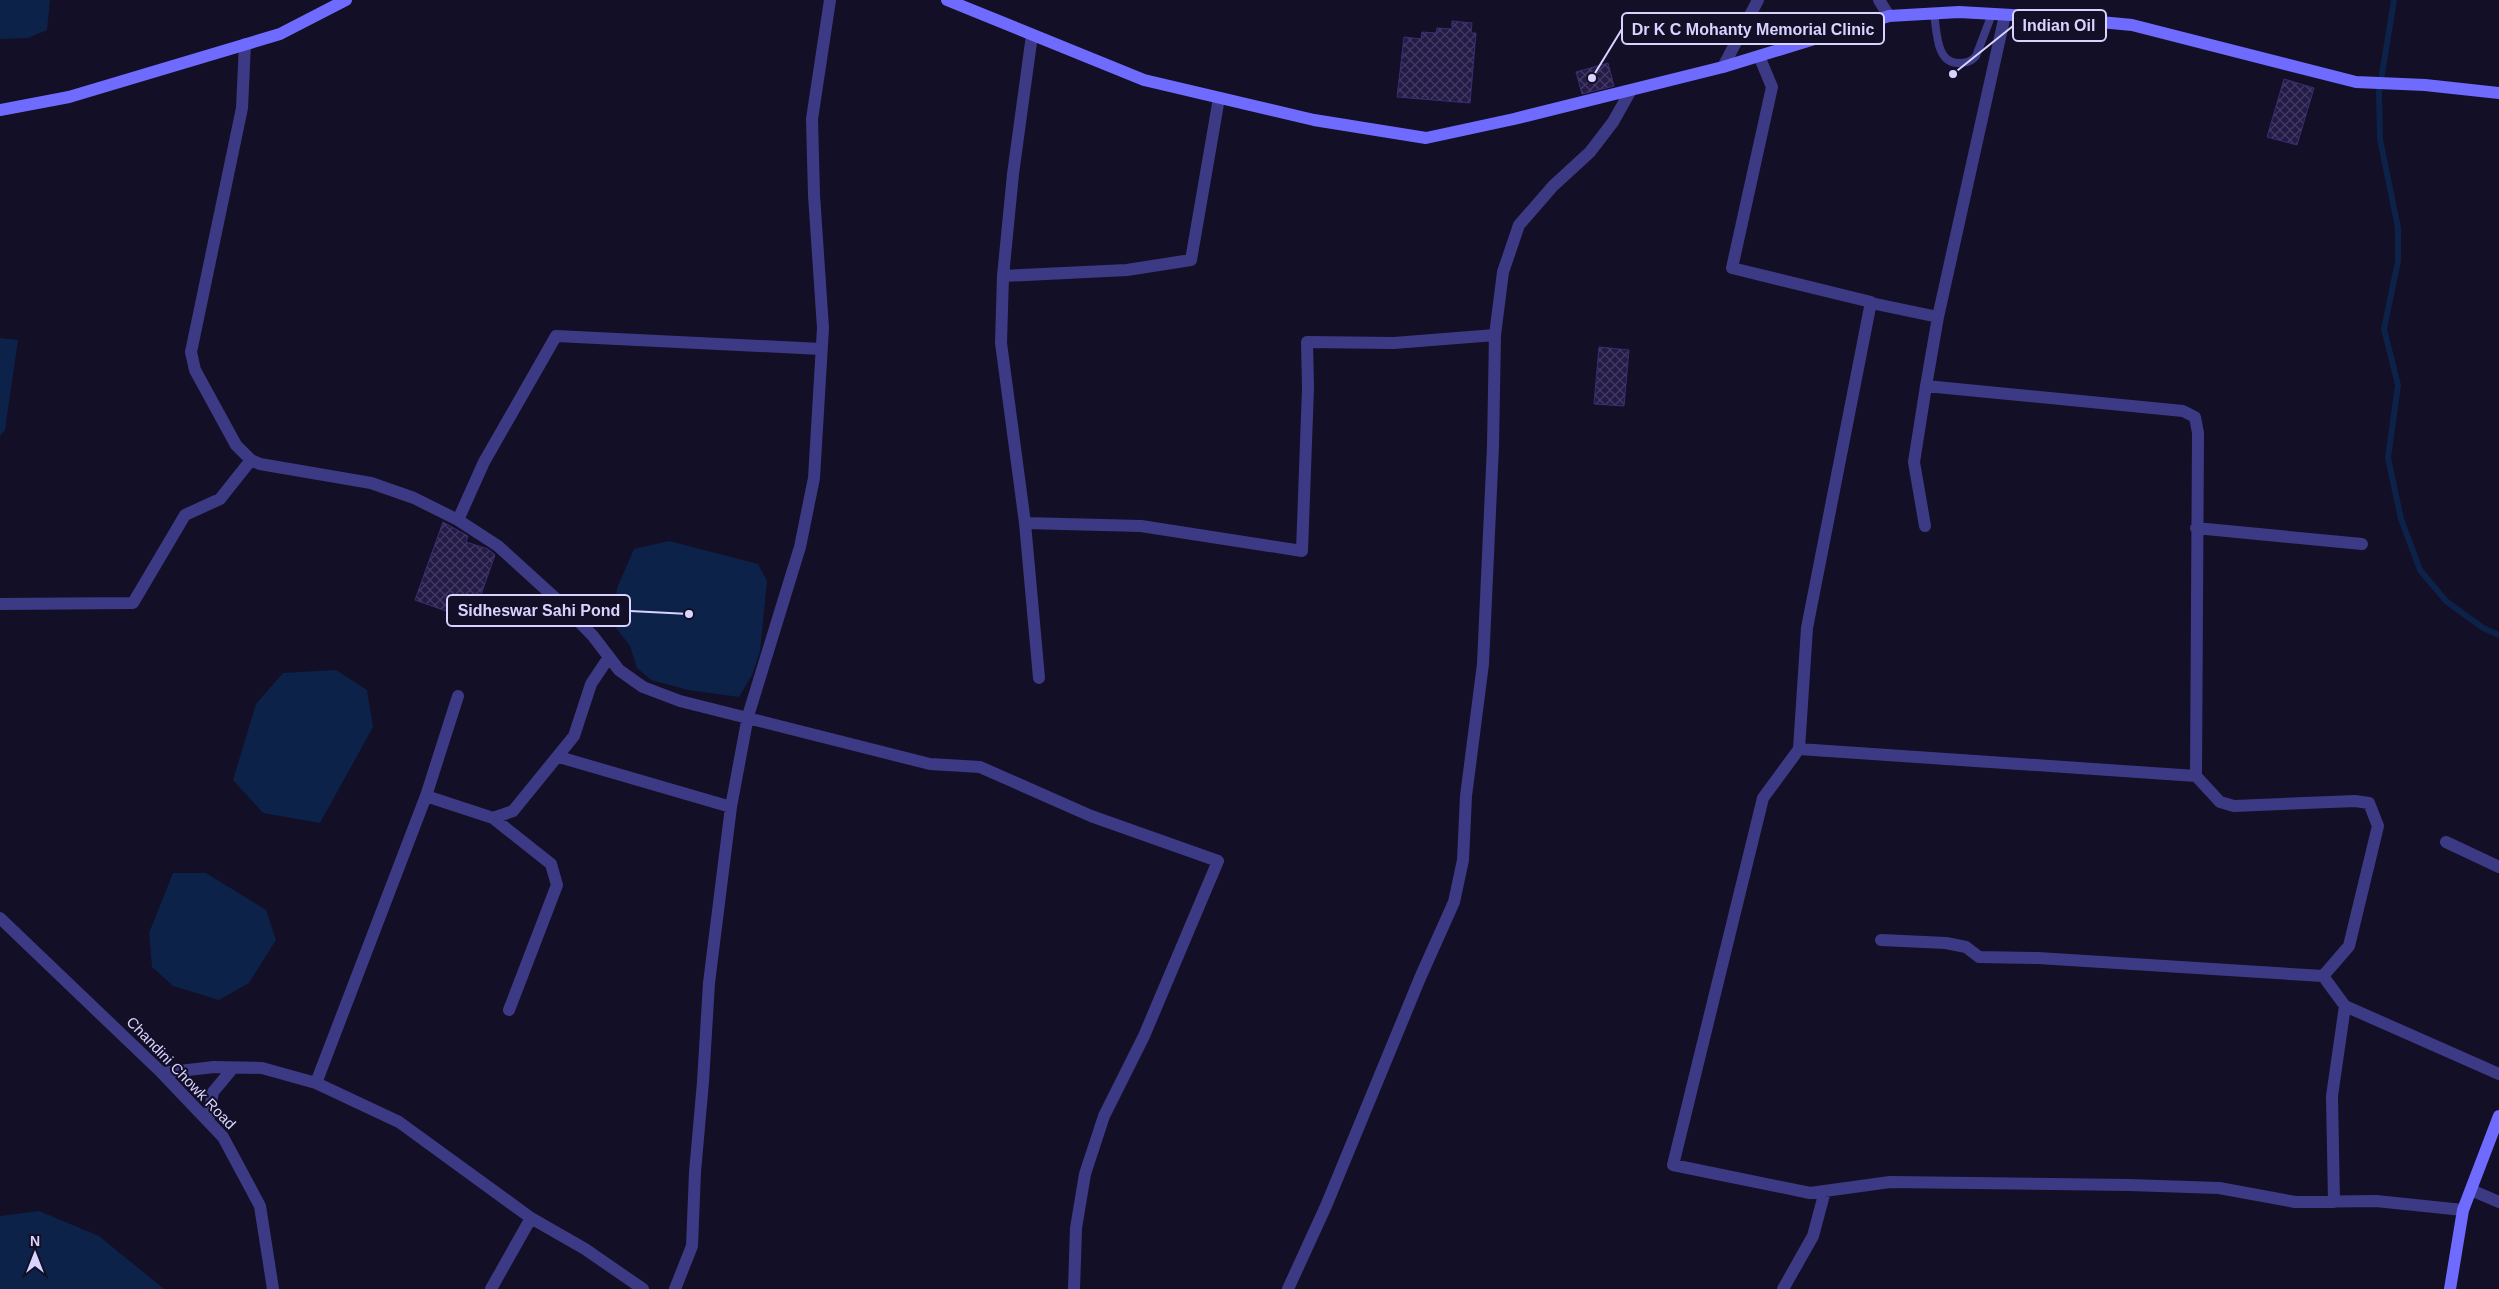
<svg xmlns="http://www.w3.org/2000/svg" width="2499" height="1289" font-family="Helvetica,sans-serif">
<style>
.water{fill:#0c2248}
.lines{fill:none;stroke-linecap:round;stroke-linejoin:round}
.stream{stroke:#0c2248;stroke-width:6}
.building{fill:url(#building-cross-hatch);stroke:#3b2d73}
.service{stroke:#3d3a85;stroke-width:8}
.minor{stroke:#3d3a85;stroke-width:12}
.tertiary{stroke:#3d3a85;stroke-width:12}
.secondary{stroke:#6f6bff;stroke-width:12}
.labels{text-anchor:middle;stroke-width:4;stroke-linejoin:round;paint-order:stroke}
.street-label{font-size:15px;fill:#d9d4ff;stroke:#130f26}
.leader{fill:none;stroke:#d9d4ff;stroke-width:2}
.callout-dot{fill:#d9d4ff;stroke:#130f26;stroke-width:2}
.callout{fill:#130f26;stroke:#d9d4ff;stroke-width:2}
.callout-label{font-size:16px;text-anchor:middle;font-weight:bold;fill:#d9d4ff}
</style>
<defs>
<pattern id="building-cross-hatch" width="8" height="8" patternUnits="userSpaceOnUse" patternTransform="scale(1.25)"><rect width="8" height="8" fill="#241b47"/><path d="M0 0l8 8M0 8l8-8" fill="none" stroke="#433b63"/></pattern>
</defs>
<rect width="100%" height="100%" fill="#130f26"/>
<path class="water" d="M0,0h50l-3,30 -19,8 -28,1z
M0,338l18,2 -13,90 -5,6z
M669,541l89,23 9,17 -7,70 -8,24 -13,22 -51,-7 -37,-10 -14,-12 -7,-22 -17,-22 4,-36 17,-39z
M336,670l31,20 6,37 -53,96 -57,-10 -30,-33 23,-76 27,-31z
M173,873h33l60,37 10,30 -27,43 -30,17 -46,-14 -21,-19 -3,-34z
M39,1211l60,25 65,53h-164v-73z"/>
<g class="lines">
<path class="stream" d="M2394,0l-15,93 1,46 18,89v33l-14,68 14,56 -10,73 13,61 19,51 26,31 37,27 16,7"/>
</g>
<path class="building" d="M1452,21l20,2 -1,10h5l-6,70 -73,-6 7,-60 17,2 1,-7 14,1 1,-5 15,1z
M1608,63l6,23 -32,8 -6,-22z
M2284,79l30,9 -17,57 -30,-8z
M1599,347l30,3 -5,56 -30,-2z
M443,522l25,14 -2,6 22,7 7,6 -23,65 -57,-20z"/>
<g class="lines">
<path class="service" d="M1934,14c3,17 2,49 24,49 8,0 13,-1 18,-7l16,-42"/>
<path class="minor" d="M1032,35l-19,139 -10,102 -2,67 24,180 14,155
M245,44l-3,64 -51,244 4,18 41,75 15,15 9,4 111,19 43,15 44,22 40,26 66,60 29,30 26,34 24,17 37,14 250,63 50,3 111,49 127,45 -74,175 -40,80 -19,58 -9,54 -2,61
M1759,56l13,31 -40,181 139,34 -64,326 -8,121 397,27 24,26 14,4 121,-5 14,2 9,23 -29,120 -26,30
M1003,276l124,-6 64,-10 28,-162
M1871,303l67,14 67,-302
M1938,317l-12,69 257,25 12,6 3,16 -2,343
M458,520l26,-58 72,-126 265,13
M1025,523l116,3 161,25 6,-163 -1,-46 87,1 101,-8
M1925,526l-11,-64 12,-76
M2196,528l166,16
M0,604l133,-1 52,-88 35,-16 31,-39
M1799,749l-36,49 -90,367 137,28 80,-11 239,3 90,3 76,14 81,-1 87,9
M559,757l172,50
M426,796l67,22 20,-7 61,-75 17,-52 18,-27
M493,818l58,46 6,21 -48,125
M2446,842l53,25
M1881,940l65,3 20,4 13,10 59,1 285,18 22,30 -13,90 2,106
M2345,1006l154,68
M162,1073l52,-6 48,1 54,15 83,39 132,96 54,31 58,40
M316,1083l110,-287 32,-100
M208,1121l5,-29 20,-24
M2471,1190l28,12
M491,1289l40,-71
M675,1289l17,-43 3,-74 8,-90 6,-99 22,-176 17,-91 52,-169 14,-69 9,-150 -9,-133 -2,-76 18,-119
M1288,1289l38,-83 94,-228 34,-76 9,-42 3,-64 17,-132 10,-218 2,-111 8,-63 16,-47 34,-39 37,-34 23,-30 18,-32
M1783,1289l30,-53 12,-45"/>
<path class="tertiary" d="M1879,0l10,16
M1723,67l35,-67
M0,918l162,155 61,64 37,69 13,83"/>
<path class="secondary" d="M947,0l197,80 170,40 112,18 88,-19 209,-52 166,-51 70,-4 89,5 84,8 224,57 69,3 74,8
M0,110l69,-13 211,-63 66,-34
M2450,1289l13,-79 36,-94"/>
</g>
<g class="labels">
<g class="street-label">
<text transform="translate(181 1073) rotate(46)" y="5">Chandini Chowk Road</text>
</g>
</g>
<path class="leader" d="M1953 74L2013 26M1592 78L1622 29M689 614L630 611"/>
<g class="callout-dot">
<circle cx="1953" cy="74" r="5"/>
<circle cx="1592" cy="78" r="5"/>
<circle cx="689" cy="614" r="5"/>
</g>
<g class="callout">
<rect x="2013" y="10" width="93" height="31" rx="5"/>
<rect x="1622" y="13" width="262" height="31" rx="5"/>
<rect x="447" y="595" width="183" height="31" rx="5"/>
</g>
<g class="callout-label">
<text x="2059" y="31">Indian Oil</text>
<text x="1753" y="35">Dr K C Mohanty Memorial Clinic</text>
<text x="539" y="616">Sidheswar Sahi Pond</text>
</g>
<g transform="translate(35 1254)" stroke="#130f26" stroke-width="4" paint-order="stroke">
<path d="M0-4L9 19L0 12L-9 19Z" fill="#d9d4ff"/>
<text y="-8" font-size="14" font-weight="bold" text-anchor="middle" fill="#d9d4ff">N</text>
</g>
</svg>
